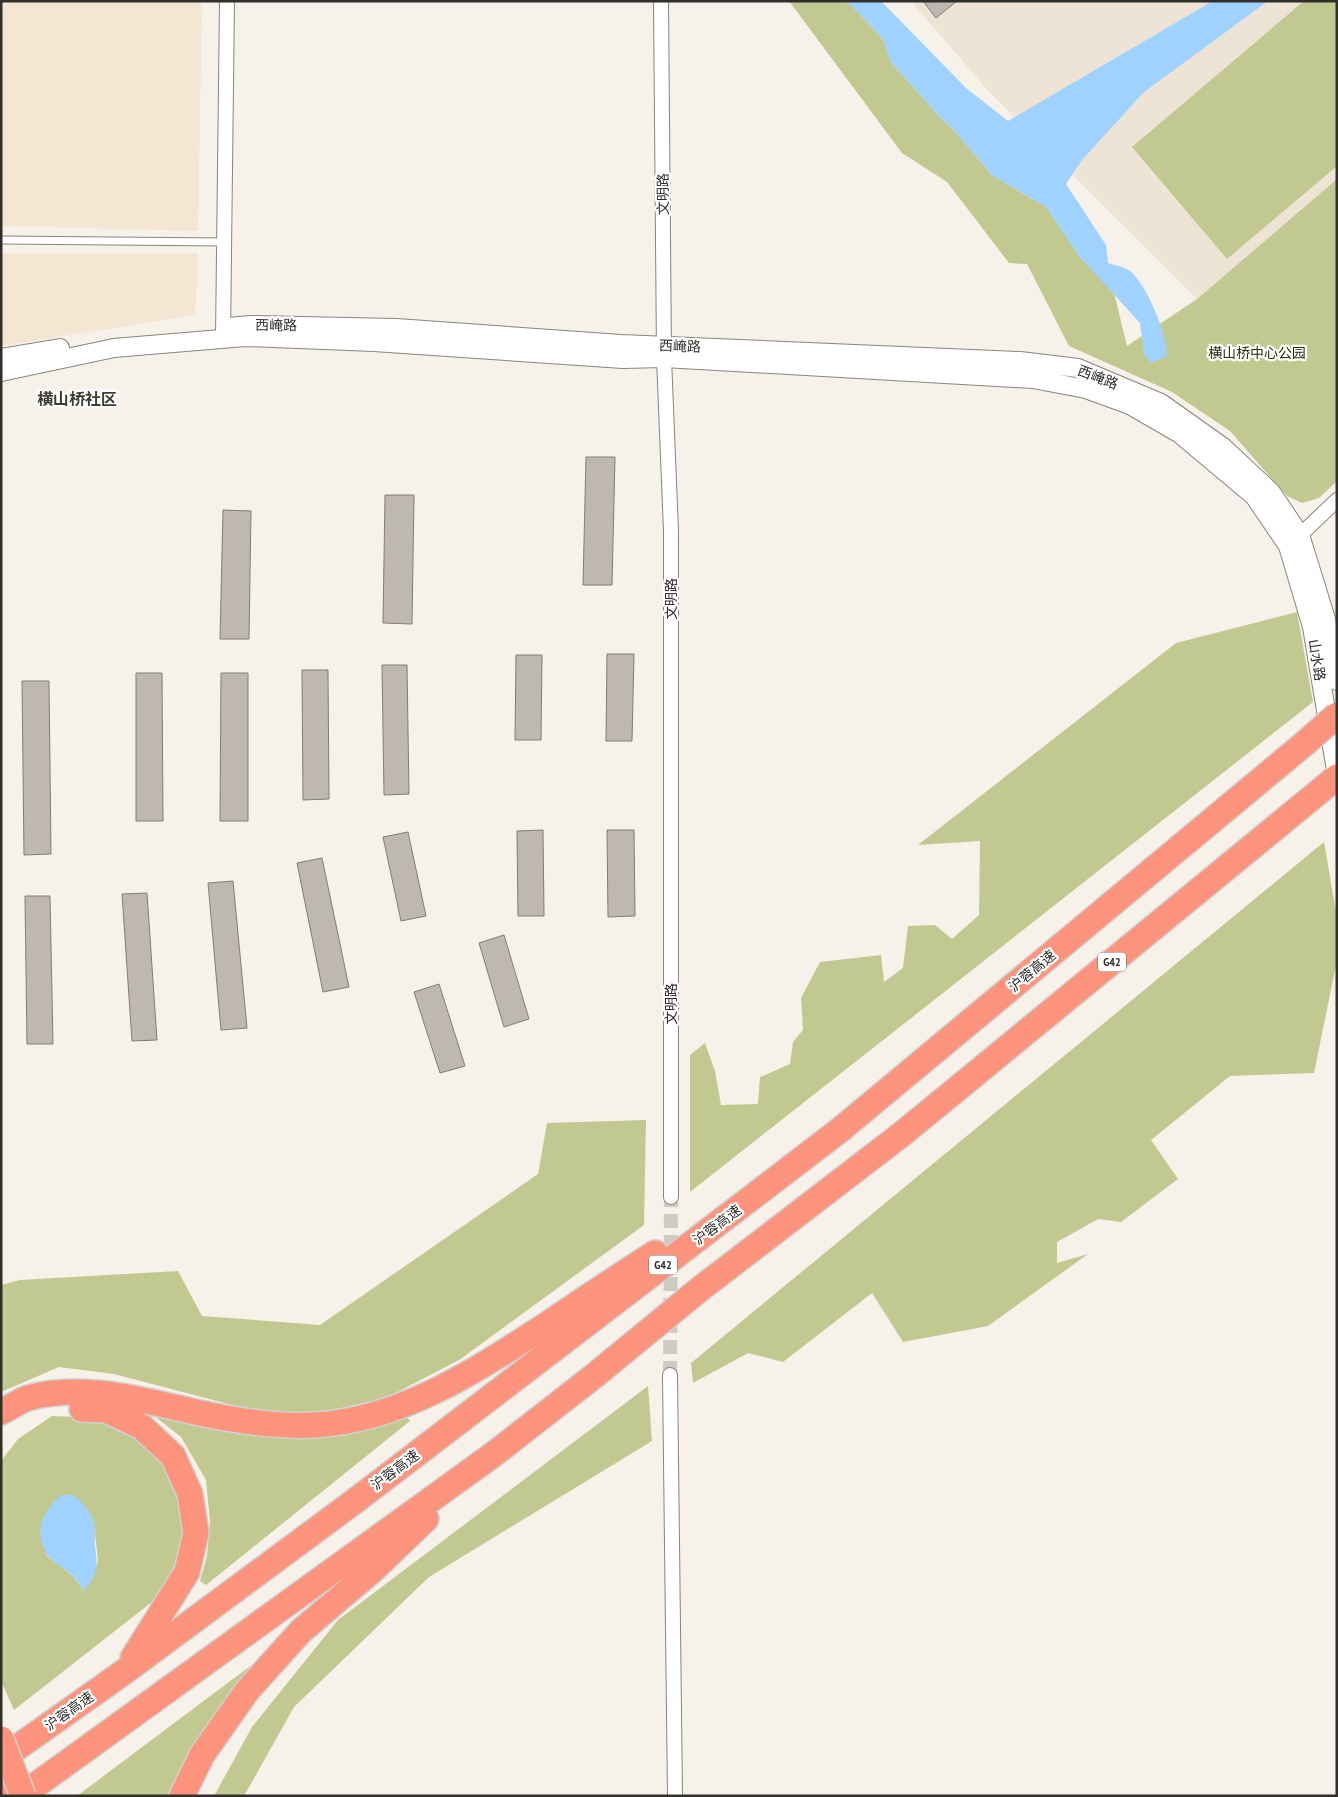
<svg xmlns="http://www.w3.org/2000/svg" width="1338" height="1797" font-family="'PT Sans Narrow','Noto Sans SC',sans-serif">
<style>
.commercial{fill:#f3e6d2}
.built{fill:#ede4d5}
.green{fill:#c1c991;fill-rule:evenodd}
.water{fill:#9fd2fe}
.building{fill:#beb8b1;stroke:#827c76}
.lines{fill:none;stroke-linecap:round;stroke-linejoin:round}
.minor-tunnel{stroke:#cfcac3;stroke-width:14;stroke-dasharray:14 7;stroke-linecap:butt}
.service-casing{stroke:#89857e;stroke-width:9}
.minor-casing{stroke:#89857e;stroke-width:16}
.tertiary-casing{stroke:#89857e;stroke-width:20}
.motorway-casing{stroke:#d2d1d1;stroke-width:28}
.service{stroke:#fff;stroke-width:7}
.minor{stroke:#fff;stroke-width:14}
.tertiary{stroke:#fff;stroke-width:18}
.motorway{stroke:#fc937c;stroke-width:25}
.motorway-bridge-casing{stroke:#d2d1d1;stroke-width:28;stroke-linecap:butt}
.motorway-bridge{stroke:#fc937c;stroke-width:25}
.labels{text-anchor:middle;stroke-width:4.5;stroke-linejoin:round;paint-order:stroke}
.shield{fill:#fff;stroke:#6f6d6b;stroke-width:1}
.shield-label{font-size:12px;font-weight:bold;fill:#312f2c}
.street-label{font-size:14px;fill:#312f2c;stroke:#fff}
.park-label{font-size:14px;fill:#292d0a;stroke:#fff}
.quarter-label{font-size:16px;font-weight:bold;fill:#3f3c35;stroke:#fff}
</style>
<rect width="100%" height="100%" fill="#f6f1e9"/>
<path class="commercial" d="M1,1h201l-4,230 -197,-5z
M1,253h197l-3,62 -194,31z"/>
<path class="built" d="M911,1h426v178l-140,120 -207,-206z"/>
<path class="green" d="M789,1h53l8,3 33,35 7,22 50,56 14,13 38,45 54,32 33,49 35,37 13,53 70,-47 140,-120v302l-18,17 -17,5 -15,-7 -57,-65 -58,-39 -103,-46 -42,-82 -18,-1 -62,-81 -45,-29z
M1304,1h33v165l-110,93 -95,-112z
M1297,612l16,90 -623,490v-137l15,-12 10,28 6,34 37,-1 2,-27 30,-13 3,-22 10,-12 -2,-32 19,-36 61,-7 3,27 19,-14 5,-42 27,-1 17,14 27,-24 1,-74 -62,4 258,-202z
M1324,842l13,76v42l-23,113 -84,3 -79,64 27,39 -57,43 -23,-3 -41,23v21l31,-9 -100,72 -85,16 -31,-49 -89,69 -35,-9 -55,30 -2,-20z
M646,1120l-2,105 -185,135 -71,37 -63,15 -32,3 -38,-4 -141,-37 -55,-7 -58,25v-107l19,-5 158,-9 24,45 118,9 218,-151 9,-51z
M648,1386l4,55 -223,136 -135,130 -50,89h-30l38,-69 86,-107z
M148,1411l124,27 71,-2 63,-20 4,5 -204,164 -6,-4 7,-25 3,-35 -4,-41 -25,-43z
M52,1416l49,2 37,18 27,27 16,41 5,43 -29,51 -143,112 -13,-29v-220l17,-22zM94,1524l4,38 -14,29 -11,-15 -27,-21z
M253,1664l6,5 -87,127h-95z"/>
<path class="water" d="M842,1h39l85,87 42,33 205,-120h55l-124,91 -62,68 -16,24 40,61 2,18c6,2 16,4 22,8 17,14 37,63 37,85l-16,7 -7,-9 -4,-31 -61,-67 -33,-49 -54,-32 -38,-45 -14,-13 -50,-56 -7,-22 -33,-35z
M61,1495h13c8,7 18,18 20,29 2,6 0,13 1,20 2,23 5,26 -11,47 -4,-5 -7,-11 -12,-16 -7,-7 -21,-13 -26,-22 -13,-22 -2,-43 15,-58z"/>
<path class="building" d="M923,1h34l-21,17z
M586,457h29l-3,128h-29z
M385,495h29l-2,129 -29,-1z
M223,510l28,1 -2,128h-29z
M607,654h27l-2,87h-26z
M516,655h26l-1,85h-26z
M382,665h25l2,129 -25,1z
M302,670h26l1,129 -26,1z
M136,673h26l1,148h-27z
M221,673h27v148h-28z
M22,681h27l2,173 -27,1z
M543,830l1,86h-26l-1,-85z
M607,830h27l1,86 -27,1z
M408,832l18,84 -25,5 -18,-84z
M322,858l27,129 -26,5 -26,-129z
M233,881l14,147 -26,2 -13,-147z
M147,893l10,147 -25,1 -10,-147z
M25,896h25l3,148h-26z
M504,935l25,84 -25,8 -25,-84z
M439,984l26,82 -25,7 -26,-81z"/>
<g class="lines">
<path class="minor-tunnel" d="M670,1375l1,-178"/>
<defs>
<path id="service" d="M1,240l223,2"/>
<path id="minor" d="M661,1l3,357 7,173v666
M223,338l4,-337
M1294,541l43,-41
M670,1375l5,421"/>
<path id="tertiary" d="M228,327l23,-2 145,3 225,16 399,17 58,7 83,35 62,44 48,45 29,43 26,84 11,62
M1,358l59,-10
M1,372l113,-24 131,-11 129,5 249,17 41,-1 369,21 53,10 44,16 50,29 74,62 34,50 24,81 25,149"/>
<path id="motorway" d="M82,1409l24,1 36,17 31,29 17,38 6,39 -9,39 -54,86
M1,1412c9,-4 18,-11 27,-14 65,-18 134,9 197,20 30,5 61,9 90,7 86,-5 160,-54 230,-99 36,-25 73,-49 110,-73
M1,1759l123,-87 231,-171 485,-371 464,-386
M1,1780l6,16
M21,1796l473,-342 100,-78 106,-87 202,-155 435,-357
M182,1796l20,-41 45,-64 54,-60 74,-63 51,-49"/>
</defs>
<use href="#service" class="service-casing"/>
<use href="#minor" class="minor-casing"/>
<use href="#tertiary" class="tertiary-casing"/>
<use href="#motorway" class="motorway-casing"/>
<use href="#service" class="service"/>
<use href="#minor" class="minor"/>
<use href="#tertiary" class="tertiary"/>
<use href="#motorway" class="motorway"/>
<defs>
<path id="motorway-bridge" d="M1304,744l33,-29
M1,1739l22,57"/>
</defs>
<use href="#motorway-bridge" class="motorway-bridge-casing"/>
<use href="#motorway-bridge" class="motorway-bridge"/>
</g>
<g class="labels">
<g class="shield">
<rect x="1098" y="952.5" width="28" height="19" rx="4"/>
<rect x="649" y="1255.5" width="28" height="19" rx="4"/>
</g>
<g class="shield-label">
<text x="1112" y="966">G42</text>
<text x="663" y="1269">G42</text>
</g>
<g class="street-label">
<text transform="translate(663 194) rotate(-91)" y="5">文明路</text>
<text transform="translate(276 325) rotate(1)" y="5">西崦路</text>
<text transform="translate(680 346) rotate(2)" y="5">西崦路</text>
<text transform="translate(1098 377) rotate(21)" y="5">西崦路</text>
<text transform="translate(671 599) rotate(-90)" y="5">文明路</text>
<text transform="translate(1317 660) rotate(81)" y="5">山水路</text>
<text transform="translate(1032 971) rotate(-40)" y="5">沪蓉高速</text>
<text transform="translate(671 1004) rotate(-90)" y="5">文明路</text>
<text transform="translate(717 1225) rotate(-37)" y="5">沪蓉高速</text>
<text transform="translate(395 1470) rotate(-37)" y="5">沪蓉高速</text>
<text transform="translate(69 1711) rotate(-35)" y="5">沪蓉高速</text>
</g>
<g class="park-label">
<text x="1257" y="358">横山桥中心公园</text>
</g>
<g class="quarter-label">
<text x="77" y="405">横山桥社区</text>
</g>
</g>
<rect width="1338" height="1797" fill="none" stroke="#312f2c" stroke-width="5"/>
</svg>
